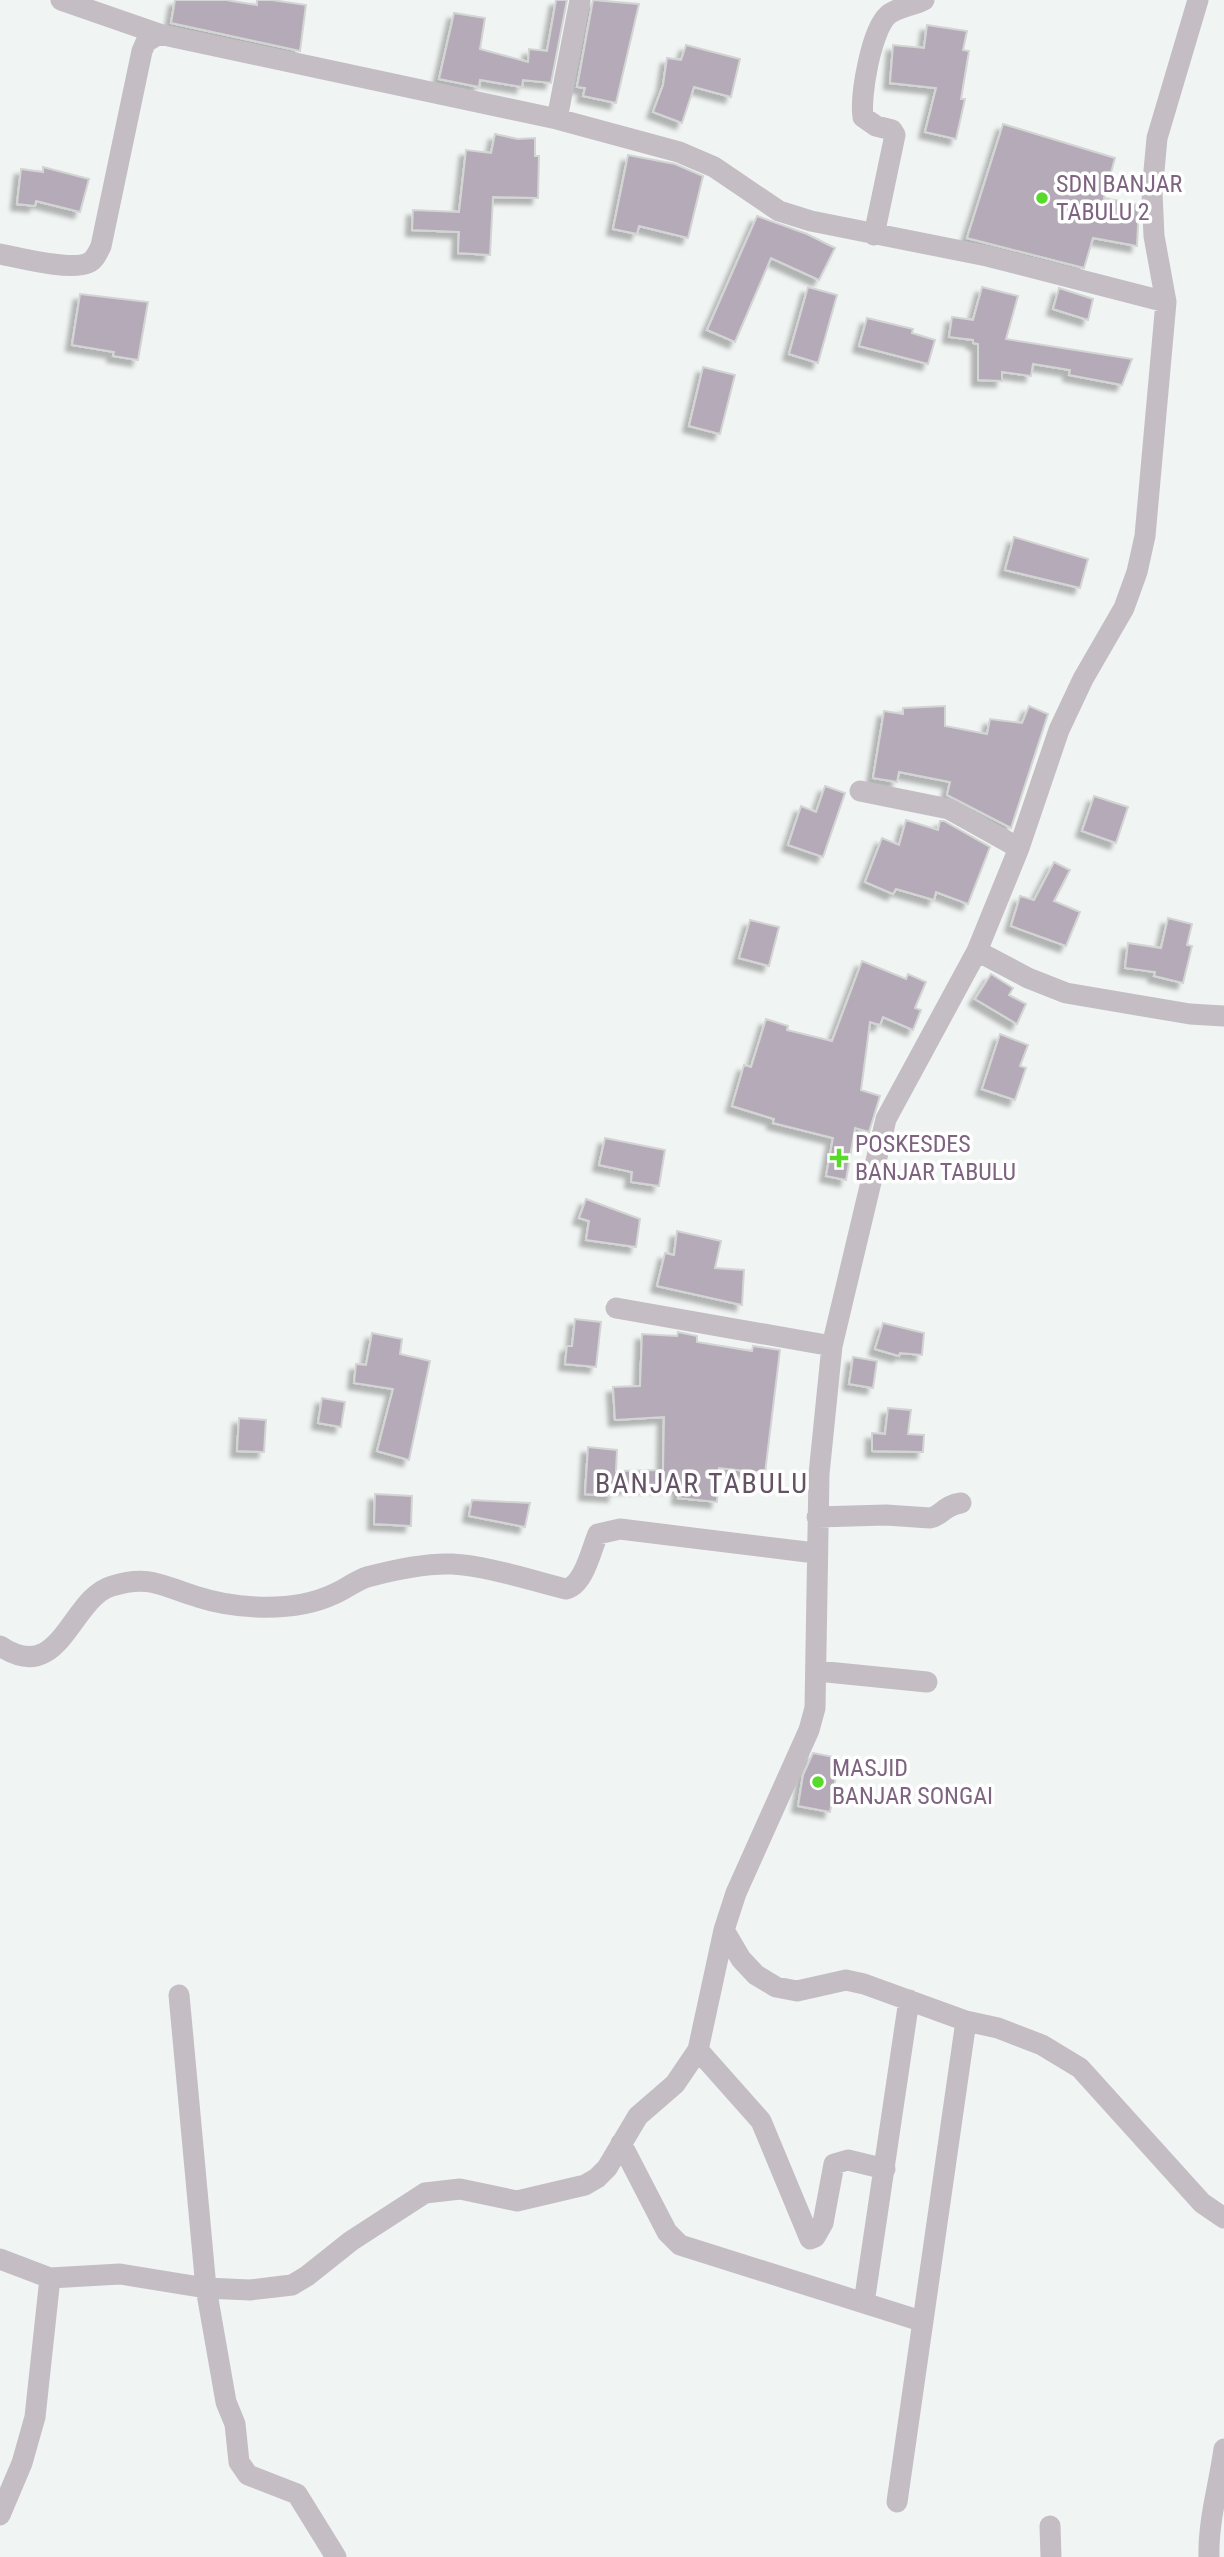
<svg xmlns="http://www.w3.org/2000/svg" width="1224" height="2557" font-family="'Roboto Condensed',sans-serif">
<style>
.building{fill:#b5aab7;stroke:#d3d5d4;stroke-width:2;filter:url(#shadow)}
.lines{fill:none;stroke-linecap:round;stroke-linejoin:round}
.street{stroke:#c4bdc4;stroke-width:21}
.poi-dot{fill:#57da29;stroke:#fff;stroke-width:2.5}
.labels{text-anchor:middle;stroke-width:7;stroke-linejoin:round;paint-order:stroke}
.poi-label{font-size:24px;fill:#7e6480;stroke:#fff;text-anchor:start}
.quarter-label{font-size:28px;letter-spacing:2px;fill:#645265;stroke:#fff}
</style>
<defs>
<filter id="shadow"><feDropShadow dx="-6" dy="6" stdDeviation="2" flood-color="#0004"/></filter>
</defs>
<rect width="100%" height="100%" fill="#f0f4f2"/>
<path class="building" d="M175,0h51l31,5v-5h15l34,5 -6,46 -129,-28z
M556,0h11l-16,83 -28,-3 -1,7 -42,-7 -1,7 -40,-8 15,-66 31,5 -5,31 48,13 1,-13 18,2z
M593,0l46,4 -23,99 -33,-7 2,-8 -8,-1z
M927,25l40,6 -4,19 6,1 -8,48h4l-9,40 -31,-7 11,-44 -46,-5 3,-38 31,3z
M686,45l54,14 -9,38 -37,-10 -12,36 -29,-11 10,-27 4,-27 14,2z
M1003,124l112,34 -11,40 35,7 -2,41 -44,-8 -9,30 -117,-30z
M495,134l23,5 17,-1v18h4l-1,42 -45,-1 -3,58 -32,-2 1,-21 -47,-2 1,-20 46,2 7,-62 25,3z
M628,155l47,9 28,12 -15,62 -49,-12 -2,8 -24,-5z
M43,167l46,12 -9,33 -44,-11 -1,5 -18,-2 4,-35 22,3z
M757,216l50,18 28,14 -16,32 -48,-22 -36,84 -28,-12z
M808,287l29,8 -19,68 -29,-9z
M982,287l36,9 -12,43 126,20 -10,26 -53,-10 1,-5 -37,-6 -2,12 -29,-4v9l-24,-1v-36l-5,-1v-3l-24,-3 3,-20 21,3z
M1059,288l34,11 -5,21 -35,-11z
M80,294l68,8 -10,58 -25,-4 1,-4 -42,-7z
M867,318l46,11 -1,4 23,7 -7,24 -69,-18z
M703,367l32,8 -15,59 -31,-8z
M1014,537l74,22 -8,29 -75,-18z
M945,706v20l42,8 3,-15 32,4 7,-17 19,8 -37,114 -64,-33 3,-13 -51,-10 -2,10 -24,-4 11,-67 19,3v-6z
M825,786l20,7 -22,64 -35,-12 13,-39 15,6z
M1094,796l34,11 -12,36 -34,-12z
M906,820l32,10 2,-9h4l46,26 -22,57 -32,-12 -2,8 -38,-11 -3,5 -28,-12 17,-44 17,7z
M1054,862l16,8 -16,31 26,11 -14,34 -55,-20 9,-30 14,4z
M1168,918l24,6 -5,21 5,1 -9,37 -29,-7 1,-4 -30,-4 3,-25 33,5z
M750,920l29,7 -10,39 -30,-8z
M862,961l44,18 2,-5 18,8 -11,26 6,2 -8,20 -30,-13 -3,8 -10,-3 -9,68 19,6 -11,36 -14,-4 -9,52 -20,-4 7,-38 -60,-15 1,-4 -42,-13 12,-41 7,2 15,-48 22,7 -1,4 45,11z
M991,974l22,14 -4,7 17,9 -9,20 -42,-25z
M1000,1034l28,11 -8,21 6,2 -11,32 -33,-11z
M605,1138l60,12 -6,36 -28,-4 1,-10 -33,-7z
M586,1199l54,20 -4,28 -50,-7 3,-19 -10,-3z
M677,1231l44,10 -6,27 29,2 -2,35 -85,-19 8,-33 9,2z
M575,1319l26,3 -5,45 -31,-3 2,-18h5z
M883,1323l41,10 -2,22 -22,-2 -1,3 -24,-7z
M678,1332l19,4v6l55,9 1,-5 27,4 -15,123 -46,-5 -2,34 -39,-4 1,-12 -65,2v8l-29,-2 3,-47 29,3 -1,21 47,-1 1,-53 -49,3 -2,-33 27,-1 2,-52 35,2z
M372,1333l30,6 -2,15 30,7 -21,99 -32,-9 16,-62 -39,-6 2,-19 10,1z
M853,1357l24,4 -4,27 -24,-4z
M322,1398l23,4 -4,25 -23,-4z
M888,1408l23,2 -3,24 16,1 -1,17 -51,-1v-18l13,1z
M239,1418l27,2 -2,32 -27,-1z
M375,1494l37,2 -1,30 -37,-2z
M472,1500l58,3 -5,24 -56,-11z
M813,1753l26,5 -9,54 -32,-6 5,-31z"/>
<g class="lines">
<path class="street" d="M61,0l98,34
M580,0l-23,119 122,33 35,15 65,44 32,10 176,35 179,46 -12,-66 -2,-43 5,-55 41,-138
M874,235l21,-100 -3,-5 -16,-4 -13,-9c-3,-21 8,-87 25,-102 9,-8 25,-9 36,-15
M0,254c21,4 70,17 88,9 7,-3 10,-11 13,-17l41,-195 4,-9 13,-8 398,85
M860,791l89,18 70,39 -42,103 51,27 38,15 124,21 34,2
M1019,848l40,-118 24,-51 41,-71 13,-36 8,-36 21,-234
M832,1346l54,-227 91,-168
M817,1517l69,-2 44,3c12,-2 14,-13 31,-15
M0,1646c61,41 70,-48 112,-60 39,-12 51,1 86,11 18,6 39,9 58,10 25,1 55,-2 78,-13 12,-5 21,-13 33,-17 26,-7 58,-14 85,-13 37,2 77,16 114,25 18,-4 25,-39 32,-55l22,-5 195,24
M817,1671l110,11
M724,1930l17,29 15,16 20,12 21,4 49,-11 18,4 102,37 32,7 44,17 38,23 122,135 22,15
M179,1995l27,293 20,114 9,22 4,38 9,13 49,19 39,63
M698,2050l63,71 49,118 5,-2 8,-14 11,-59 14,-4 37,9
M621,2143l46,89 13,13 241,76
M0,2259l50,19 70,-4 86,14 44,2 25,-3 17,-2 15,-9 44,-35 74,-48 35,-4 57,12 68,-16 12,-7 10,-10 31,-52 37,-32 23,-34 26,-120 12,-37 73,-163 6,-22 4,-234 13,-128 -216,-38
M864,2303l45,-303
M897,2502l69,-481
M0,2515l22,-52 13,-46 15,-139
M1050,2526l1,31
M1209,2557c-1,-37 10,-71 15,-108"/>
</g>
<g class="poi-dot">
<circle cx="1042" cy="198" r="7"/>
<path d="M835.5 1147.5h7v7h7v7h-7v7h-7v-7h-7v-7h7z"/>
<circle cx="818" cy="1782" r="7"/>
</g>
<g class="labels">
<g class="poi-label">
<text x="1056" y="192">SDN BANJAR<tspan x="1056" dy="28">TABULU 2</tspan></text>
<text x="855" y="1152">POSKESDES<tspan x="855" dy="28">BANJAR TABULU</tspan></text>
<text x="832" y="1776">MASJID<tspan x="832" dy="28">BANJAR SONGAI</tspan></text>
</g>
<g class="quarter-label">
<text x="702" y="1493">BANJAR TABULU</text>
</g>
</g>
</svg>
